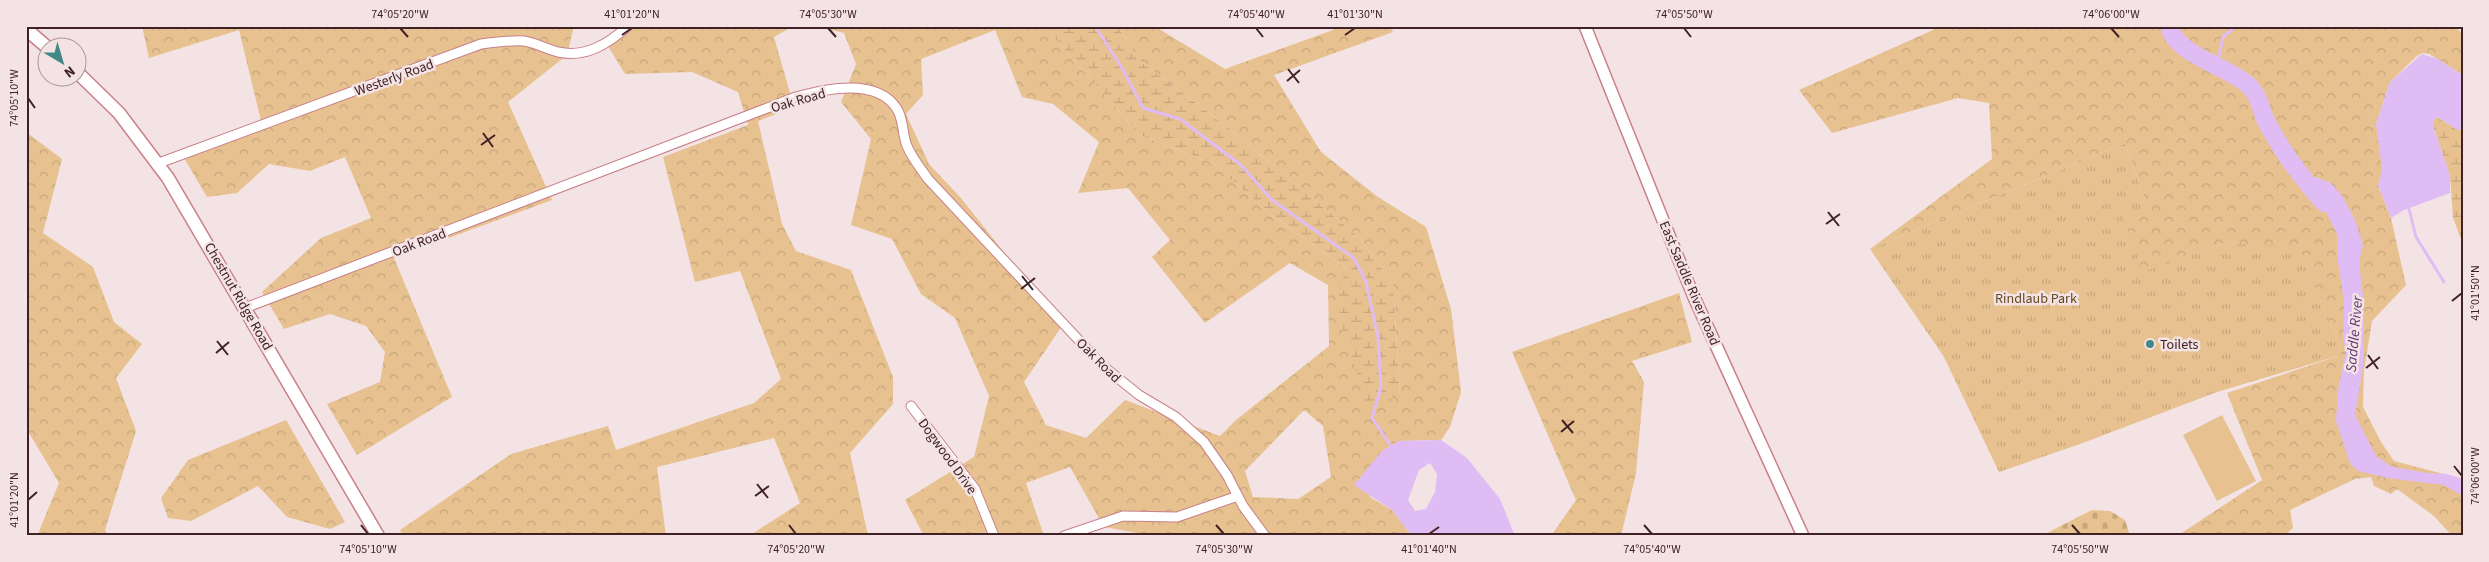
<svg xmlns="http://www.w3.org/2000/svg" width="2489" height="562" font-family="'Source Sans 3',sans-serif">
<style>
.grass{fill:url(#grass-tufts)}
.forest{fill:url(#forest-crowns);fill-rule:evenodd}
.wetland{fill:url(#wetland-marsh)}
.cemetery{fill:url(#cemetery-stones)}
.pitch{fill:#e7c190}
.water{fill:#dfbcf4;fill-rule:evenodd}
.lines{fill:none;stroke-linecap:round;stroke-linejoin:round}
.stream{stroke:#dfbcf4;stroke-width:3}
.river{stroke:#dfbcf4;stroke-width:18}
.minor-casing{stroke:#c98088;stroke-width:11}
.tertiary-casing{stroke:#c98088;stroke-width:14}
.secondary-casing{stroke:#c98088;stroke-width:15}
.minor{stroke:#fff;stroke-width:9}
.tertiary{stroke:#fff;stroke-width:11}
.secondary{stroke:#fff;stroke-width:12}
.ticks{fill:none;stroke:#402226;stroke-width:2}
.poi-dot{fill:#418886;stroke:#f4e3e4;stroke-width:2}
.labels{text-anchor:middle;stroke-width:5;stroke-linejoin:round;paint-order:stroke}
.street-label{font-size:14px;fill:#402226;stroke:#f4e3e4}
.park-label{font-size:14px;fill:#64471e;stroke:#f4e3e4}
.poi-label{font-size:14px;fill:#402226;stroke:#f4e3e4;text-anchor:start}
.water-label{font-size:15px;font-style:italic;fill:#613678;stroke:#f4e3e4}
.neatline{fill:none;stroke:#402226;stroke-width:2}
.ticks-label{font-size:12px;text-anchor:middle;fill:#402226}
</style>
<defs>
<pattern id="grass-tufts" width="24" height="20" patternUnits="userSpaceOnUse" patternTransform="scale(1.25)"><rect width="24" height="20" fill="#e7c190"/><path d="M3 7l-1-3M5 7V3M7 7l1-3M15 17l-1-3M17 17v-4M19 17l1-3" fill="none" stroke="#c7a67c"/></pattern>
<pattern id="forest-crowns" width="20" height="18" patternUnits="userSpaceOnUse" patternTransform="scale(1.25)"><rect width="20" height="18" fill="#e7c190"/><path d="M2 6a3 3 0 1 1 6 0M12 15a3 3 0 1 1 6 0" fill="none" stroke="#c7a67c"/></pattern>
<pattern id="wetland-marsh" width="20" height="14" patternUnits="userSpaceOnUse" patternTransform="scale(1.25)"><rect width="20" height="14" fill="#e7c190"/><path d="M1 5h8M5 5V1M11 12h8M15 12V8" fill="none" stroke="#c7a67c"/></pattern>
<pattern id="cemetery-stones" width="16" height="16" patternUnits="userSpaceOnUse" patternTransform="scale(1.25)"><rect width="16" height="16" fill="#e7c190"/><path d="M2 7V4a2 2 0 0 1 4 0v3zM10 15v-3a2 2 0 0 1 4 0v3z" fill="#c7a67c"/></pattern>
</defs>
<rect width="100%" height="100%" fill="#f4e3e4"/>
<path class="grass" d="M2125,143l22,62 -4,66 83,-28 72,3 41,98 2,11 -124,37 -137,52 -81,28 -55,-115 -74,-108z"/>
<path class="forest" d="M142,26h432l-7,29 -59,47 44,98 -158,58 58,139 -95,58 -30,-51 53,-22 5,-30 -19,-26 -36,-12 -46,15 -22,-37 59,-54 50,-20 -26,-61 -35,14 -41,-7 -32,29 -30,4 -23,-39 78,-33 -23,-95 -90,28z
M637,26h156l-19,11 20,70 -36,14 24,103 14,27 55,19 42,107v27l-43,49 18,83h-119l51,-33 -26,-65 -117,29 9,69h-262l-4,-6 111,-76 97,-28 8,24 138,-47 27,-24 -41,-108 -45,11 -32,-125 85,-32 -10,-33 -46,-20 -67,2 -17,-28z
M815,26h229l96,109 73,28 56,50 77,56 54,125 -7,-109 -33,-47 -140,-117 -79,-59 -24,-36h37l71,43 119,-43h46l3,6 -119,43 47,77 57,45 48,30 25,82 10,83 -11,35 -9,13 -42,1 -17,10 -12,46 22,13 20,26h-258l-50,-9 -34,-60 -44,16 18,53h-120l-19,-36 69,-43 15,-61 -34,-78 -34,-24 -29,-55 -41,-14 20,-86 -30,-37 15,-38 -12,-31zM995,30l27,67 31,7 46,38 -21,51 50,-5 42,52 -18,17 53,66 85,-60 38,22 1,61 -93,74 -16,16 -95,-36 -39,38 -40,-13 -22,-43 38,-56 -101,-128 -32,-34 -23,-50 17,-19 -2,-36zM1304,410l19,16 8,51 -33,22 -45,-2 -8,-26z
M1942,26h512l9,8v41l-34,-21 -7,-1 -5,3 -27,26 -14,42 7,45 -5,16 13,33 15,67 -34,36 -8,50 -1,36 18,35 13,19 69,18v57h-11l-18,-20 -37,-27 -6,5 -17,-8 -3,-9 -16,2 -65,31 3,18 -9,8h-107l85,-56 -35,-87 114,-38 -2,-11 -41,-97 -72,-4 -83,29 -20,-55 24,-12 -22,-62 -255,106 122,-90 -3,-56 -31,-5 -126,35 -33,-43z
M26,132l36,27 -19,74 50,34 21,55 28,22 -26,34 20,53 -31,99 3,6h-71l22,-53 -33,-55z
M1679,293l13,49 -60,19 12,21 -8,91 -15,63h-70l25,-36 -64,-148z
M286,420l59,102 -15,7 -43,-12 -29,-31 -67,35 -23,-3 -7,-20 27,-38z"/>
<path class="wetland" d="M1044,26h73l24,36 79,59 140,117 33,47 7,109 -31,17 -27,-86 -5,-28 9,-28 -77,-56 -56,-50 -73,-28z
M2438,117l18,12 7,1v114l-10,-26 -3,-42 -16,-47v-9z"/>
<path class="cemetery" d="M2092,510l18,1 15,9 5,16h-89z"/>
<path class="pitch" d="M2222,415l34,66 -39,20 -34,-66z"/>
<path class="water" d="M2422,54l16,5 25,17v54l-7,-1 -18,-12 -4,3v9l16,47v17l-46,17 -13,8 -13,-33 4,-16 -6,-45 14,-42z
M2316,177l15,6 12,14 12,23 8,25 -4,17 5,43 -1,62 -8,48 21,41 10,7 7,4 34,6 20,1 16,5v17l-19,-11 -56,-7 -30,-7 -8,-8 -14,-42 2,-31 8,-39 -3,-12 1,-38 -6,-38 -1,-29 -12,-24 -19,-21z
M1441,440l26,18 33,41 15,37h-103l-20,-26 -38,-25 28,-34 17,-10zM1430,463l7,11 -2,18 -9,17 -11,2 -7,-11 11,-30z"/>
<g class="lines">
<path class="stream" d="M1095,26l27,42 21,40 37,11 61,46 31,35 82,58 12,24 12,55 3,50 -9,31 19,28
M2217,66l6,-29 13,-11
M2409,209l7,28 28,45"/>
<path class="river" d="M2169,26c6,28 57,40 78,58 12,10 13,24 19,37 4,8 9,16 14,24 12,21 28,39 44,58"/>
<defs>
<path id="minor" d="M159,163l322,-119c15,-2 29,-4 43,-3 12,2 23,8 34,11 28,6 50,-8 70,-26
M245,308l551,-211c29,-8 81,-20 101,12 7,11 5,25 10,37 5,12 14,23 21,33l175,187 36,29 37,22 28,25 23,33 16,31 22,30
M911,406l64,83 19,47
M1064,536l59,-20 54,1 61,-21"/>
<path id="tertiary" d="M1585,26l108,269 110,241"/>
<path id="secondary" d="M26,29l22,19
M78,73l41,40 49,65 210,358"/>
</defs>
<use href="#minor" class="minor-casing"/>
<use href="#tertiary" class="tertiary-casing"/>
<use href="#secondary" class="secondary-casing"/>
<use href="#minor" class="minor"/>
<use href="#tertiary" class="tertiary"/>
<use href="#secondary" class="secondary"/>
</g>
<path class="ticks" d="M400,28l8,9M828,28l8,9M1256,28l7,9M1684,28l7,9M2111,28l8,9M622,35l10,-7M1345,35l10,-7M1288,69l11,14M1287,81l13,-11M28,98l7,10M483,133l10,14M481,145l14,-10M1828,212l11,14M1826,224l14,-10M1022,276l11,14M1021,289l14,-11M2452,301l10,-8M217,341l11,14M216,353l13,-11M2368,355l10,14M2366,368l14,-11M1562,420l11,13M1561,432l13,-11M2454,466l8,10M757,484l11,14M755,496l14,-10M28,500l9,-8M361,525l7,9M789,525l7,9M1216,525l8,9M1644,525l8,9M2072,525l8,9M1429,534l10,-7"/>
<circle class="poi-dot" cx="2150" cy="344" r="5"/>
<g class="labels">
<g class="street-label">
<text transform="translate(394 77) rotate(-20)" y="5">Westerly Road</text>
<text transform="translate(798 100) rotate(-16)" y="5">Oak Road</text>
<text transform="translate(419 242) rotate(-21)" y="5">Oak Road</text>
<text transform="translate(1690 283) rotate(67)" y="5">East Saddle River Road</text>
<text transform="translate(239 296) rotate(60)" y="5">Chestnut Ridge Road</text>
<text transform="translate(1099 360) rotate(45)" y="5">Oak Road</text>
<text transform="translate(948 456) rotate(54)" y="5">Dogwood Drive</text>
</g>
<g class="park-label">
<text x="2036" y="303">Rindlaub Park</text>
</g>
<g class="poi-label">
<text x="2160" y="349">Toilets</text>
</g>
<g class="water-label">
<text transform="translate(2354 334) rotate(-85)" y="5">Saddle River</text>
</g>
</g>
<rect width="2489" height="562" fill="none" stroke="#f4e3e4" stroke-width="55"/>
<g transform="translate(62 62) rotate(142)"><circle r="24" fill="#f4e3e4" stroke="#ac9698"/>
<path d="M0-4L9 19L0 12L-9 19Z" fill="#418886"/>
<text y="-8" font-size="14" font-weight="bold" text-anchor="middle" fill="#402226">N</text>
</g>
<rect x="28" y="28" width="2434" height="506" class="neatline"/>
<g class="ticks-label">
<text x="400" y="18">74°05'20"W</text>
<text x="632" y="18">41°01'20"N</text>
<text x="828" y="18">74°05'30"W</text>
<text x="1256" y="18">74°05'40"W</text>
<text x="1355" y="18">41°01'30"N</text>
<text x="1684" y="18">74°05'50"W</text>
<text x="2111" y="18">74°06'00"W</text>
<text transform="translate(14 98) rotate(-90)" y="4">74°05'10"W</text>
<text transform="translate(2475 293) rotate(-90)" y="4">41°01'50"N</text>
<text transform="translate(2475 476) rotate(-90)" y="4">74°06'00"W</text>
<text transform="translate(14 500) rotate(-90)" y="4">41°01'20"N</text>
<text x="368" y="553">74°05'10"W</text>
<text x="796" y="553">74°05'20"W</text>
<text x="1224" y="553">74°05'30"W</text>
<text x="1429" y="553">41°01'40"N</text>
<text x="1652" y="553">74°05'40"W</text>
<text x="2080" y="553">74°05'50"W</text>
</g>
</svg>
